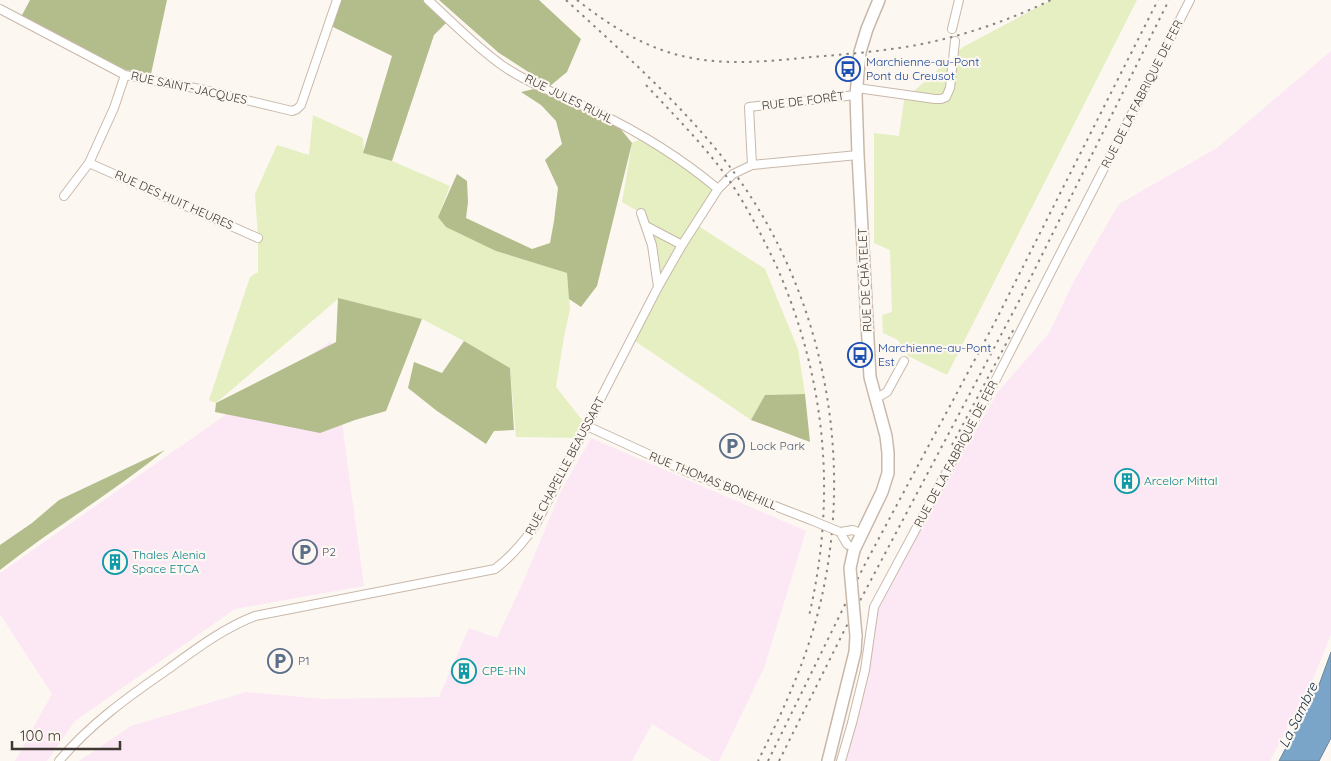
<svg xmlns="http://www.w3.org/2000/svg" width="1331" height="761" font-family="Quicksand,sans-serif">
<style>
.industrial{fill:#fce7f5}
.green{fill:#e5efc2}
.forest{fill:#b2bd8b}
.water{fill:#7ba5c8;stroke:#69849b}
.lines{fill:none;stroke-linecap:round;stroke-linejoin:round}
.street-casing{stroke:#c8b8aa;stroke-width:10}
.secondary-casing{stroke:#c8b8aa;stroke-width:14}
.street{stroke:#fff;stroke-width:8}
.secondary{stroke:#fff;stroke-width:11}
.rail{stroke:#8b857f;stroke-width:2;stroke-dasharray:2.5 5;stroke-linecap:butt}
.street-bridge-casing{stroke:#c8b8aa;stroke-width:10;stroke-linecap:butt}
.secondary-bridge-casing{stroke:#c8b8aa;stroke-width:14;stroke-linecap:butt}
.street-bridge{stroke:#fff;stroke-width:8}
.secondary-bridge{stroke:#fff;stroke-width:11}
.labels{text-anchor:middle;stroke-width:4.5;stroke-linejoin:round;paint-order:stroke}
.transit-label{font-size:12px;fill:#164399;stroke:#fdf7f1;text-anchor:start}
.street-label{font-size:12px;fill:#3e3732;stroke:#fdf7f1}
.service-label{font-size:12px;fill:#4e5e75;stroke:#fdf7f1;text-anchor:start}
.culture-label{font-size:12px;fill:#0d838f;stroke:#fdf7f1;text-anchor:start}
.water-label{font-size:14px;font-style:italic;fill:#0c2d46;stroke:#fdf7f1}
</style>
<rect width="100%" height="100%" fill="#fdf7f1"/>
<path class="industrial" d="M1331,51v584l-19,46 -42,80h-431l12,-47 20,-93 35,-69 92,-160 51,-59 25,-52 45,-77 98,-56z
M331,341l33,245 -129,23 -160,112 -28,40h-32l37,-67 -52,-80v-41z
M591,438l215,93 -42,137 -45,93h-7l-60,-37 -20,37h-553l52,-35 115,-34 77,7 116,-2 30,-69 28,10 28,-60 35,-85z"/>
<path class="green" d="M1051,0h86l-190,375 -39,-19 -10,-16 -15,-7 -1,-18 10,-3 -2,-62 -16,-7v-110l25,3 5,-36 59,-53z
M313,115l50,23 1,15 28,8 58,25 -12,31 58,34 71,22 3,36 -6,28 -8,50 31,39 -6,12 -65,-1 -6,-69 -46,-27 -42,-22 -84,-20 -122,104 -7,-3 41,-123 8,-5v-34l-3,-44 22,-49 32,10z
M645,137l73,52 -21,36 68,44 33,80 7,45 -40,1 -14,25 -119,-81 30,-57 -21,-69 -19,-11 10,-59z"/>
<path class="forest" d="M30,0h137l-16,74 -25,-4 -105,-53z
M337,0h88l21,23 -12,12 -42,126 -29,-8 29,-97 -63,-31z
M439,0h100l42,39 -14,33 -17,14 -51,-33z
M534,89l85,38 13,16 -35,143 -16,21 -12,-8 -2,-26 -71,-22 -50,-24 -8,-10 19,-43 10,7 1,21 -2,16 66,31 18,-6 4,-22 4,-33 -13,-28 17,-16 -6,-23 -15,-16 -20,-13z
M338,298l84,21 -36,92 -31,9 -35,13 -105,-21 1,-9 120,-61z
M464,341l46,27 4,62 -20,1 -8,13 -49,-33 -29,-23 6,-26 28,11z
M805,394l5,48 -59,-22 14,-25z
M165,450c-53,43 -112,78 -165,120v-25l32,-22 27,-23z"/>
<path class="water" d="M1331,652v86l-12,23h-40l40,-76z"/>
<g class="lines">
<defs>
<path id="street" d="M428,0c24,22 48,47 75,66 28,19 62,31 92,45 44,21 86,47 123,78
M0,9l125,66 80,15 87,21 5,-2 4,-4 36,-105
M952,29l7,-29
M857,88l78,11h6l5,-2 4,-9 5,-47
M89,163l169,75
M752,165l-3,-58 107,-12
M64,196l25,-33 25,-55 11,-33
M641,213l11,32 6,42
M646,226l36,19
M875,399l12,-7 17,-31
M587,426l98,45 126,49
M854,550l-7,-6 -7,-12 13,-2 9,4
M59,761c31,-37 69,-64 108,-91 29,-21 55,-41 88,-54l240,-47c17,-13 29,-27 41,-45l122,-237 24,-42 36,-56 15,-15 19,-9 106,-10
M841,761l11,-38 13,-53 9,-63 116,-216 200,-391"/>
<path id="secondary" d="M854,550l28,-58 6,-19v-20l-2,-17 -16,-59 -12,-222 -2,-60 4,-43 7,-23 12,-29
M828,761l27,-109 1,-16"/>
</defs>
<use href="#street" class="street-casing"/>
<use href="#secondary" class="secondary-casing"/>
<use href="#street" class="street"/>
<use href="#secondary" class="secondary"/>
<path class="rail" d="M566,0c57,53 117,105 164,167 96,127 128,300 86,453 -14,50 -35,95 -58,141
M577,0c32,25 69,49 110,57 41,9 84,4 125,0 37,-3 74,-6 110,-13 44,-9 88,-24 129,-44
M646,85c27,29 55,57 78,88 21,29 37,61 52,92 50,113 61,231 33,351
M952,445l63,-118
M768,761l95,-193 132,-246 163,-322
M779,761l66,-132 174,-328 150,-301"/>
<defs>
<path id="street-bridge" d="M811,520l29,12"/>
<path id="secondary-bridge" d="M854,550l-4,18 6,68"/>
</defs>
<use href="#street-bridge" class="street-bridge-casing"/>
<use href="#secondary-bridge" class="secondary-bridge-casing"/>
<use href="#street-bridge" class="street-bridge"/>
<use href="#secondary-bridge" class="secondary-bridge"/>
</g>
<defs>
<symbol id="bus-ring" viewBox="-11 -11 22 22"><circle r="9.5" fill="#fdf7f1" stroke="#1a4fb4" stroke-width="1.5"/><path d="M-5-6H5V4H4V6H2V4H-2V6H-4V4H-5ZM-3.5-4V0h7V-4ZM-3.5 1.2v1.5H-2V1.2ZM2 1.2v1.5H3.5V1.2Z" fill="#1a4fb4"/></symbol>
<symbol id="parking-ring" viewBox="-11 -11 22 22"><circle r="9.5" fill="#fdf7f1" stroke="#5c6f8a" stroke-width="1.5"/><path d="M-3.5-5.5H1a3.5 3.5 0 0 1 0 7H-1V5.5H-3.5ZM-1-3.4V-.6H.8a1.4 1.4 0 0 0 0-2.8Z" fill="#5c6f8a"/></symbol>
<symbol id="building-ring" viewBox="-11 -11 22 22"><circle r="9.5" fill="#fdf7f1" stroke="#0f9aa8" stroke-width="1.5"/><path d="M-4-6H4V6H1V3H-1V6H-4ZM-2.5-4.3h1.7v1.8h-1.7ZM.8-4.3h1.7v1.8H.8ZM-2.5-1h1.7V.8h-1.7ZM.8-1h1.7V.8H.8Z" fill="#0f9aa8"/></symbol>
</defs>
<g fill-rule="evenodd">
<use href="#bus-ring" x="834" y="55" width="28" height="28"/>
<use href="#bus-ring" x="846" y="341" width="28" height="28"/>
<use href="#parking-ring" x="718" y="432" width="28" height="28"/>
<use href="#building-ring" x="1113" y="467" width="28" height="28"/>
<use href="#parking-ring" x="291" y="538" width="28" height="28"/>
<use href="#building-ring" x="101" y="548" width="28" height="28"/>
<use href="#parking-ring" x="266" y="647" width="28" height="28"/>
<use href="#building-ring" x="450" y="657" width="28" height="28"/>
</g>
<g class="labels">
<g class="transit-label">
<text x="866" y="66">Marchienne-au-Pont<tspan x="866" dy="14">Pont du Creusot</tspan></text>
<text x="878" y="352">Marchienne-au-Pont<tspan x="878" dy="14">Est</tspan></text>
</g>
<g class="street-label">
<text transform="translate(189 88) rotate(12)" y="4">RUE SAINT-JACQUES</text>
<text transform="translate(1142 94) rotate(-63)" y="4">RUE DE LA FABRIQUE DE FER</text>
<text transform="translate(569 99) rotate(26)" y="4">RUE JULES RUHL</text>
<text transform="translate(803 101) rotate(-7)" y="4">RUE DE FORÊT</text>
<text transform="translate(174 200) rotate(24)" y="4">RUE DES HUIT HEURES</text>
<text transform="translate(865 280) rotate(-93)" y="4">RUE DE CHÂTELET</text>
<text transform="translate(956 454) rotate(-62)" y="4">RUE DE LA FABRIQUE DE FER</text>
<text transform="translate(565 466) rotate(-62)" y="4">RUE CHAPELLE BEAUSSART</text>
<text transform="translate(713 481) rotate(22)" y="4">RUE THOMAS BONEHILL</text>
</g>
<g class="service-label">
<text x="750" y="450">Lock Park</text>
<text x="322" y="556">P2</text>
<text x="298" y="665">P1</text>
</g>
<g class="culture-label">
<text x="1144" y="485">Arcelor Mittal</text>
<text x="132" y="559">Thales Alenia<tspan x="132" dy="14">Space ETCA</tspan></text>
<text x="482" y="675">CPE-HN</text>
</g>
<g class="water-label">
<text transform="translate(1298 715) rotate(-64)" y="5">La Sambre</text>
</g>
</g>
<path d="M12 741v8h108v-8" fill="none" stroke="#3e3732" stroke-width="2.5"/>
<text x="20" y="741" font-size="15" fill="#3e3732" stroke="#fdf7f1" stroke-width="4" paint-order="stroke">100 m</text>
</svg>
